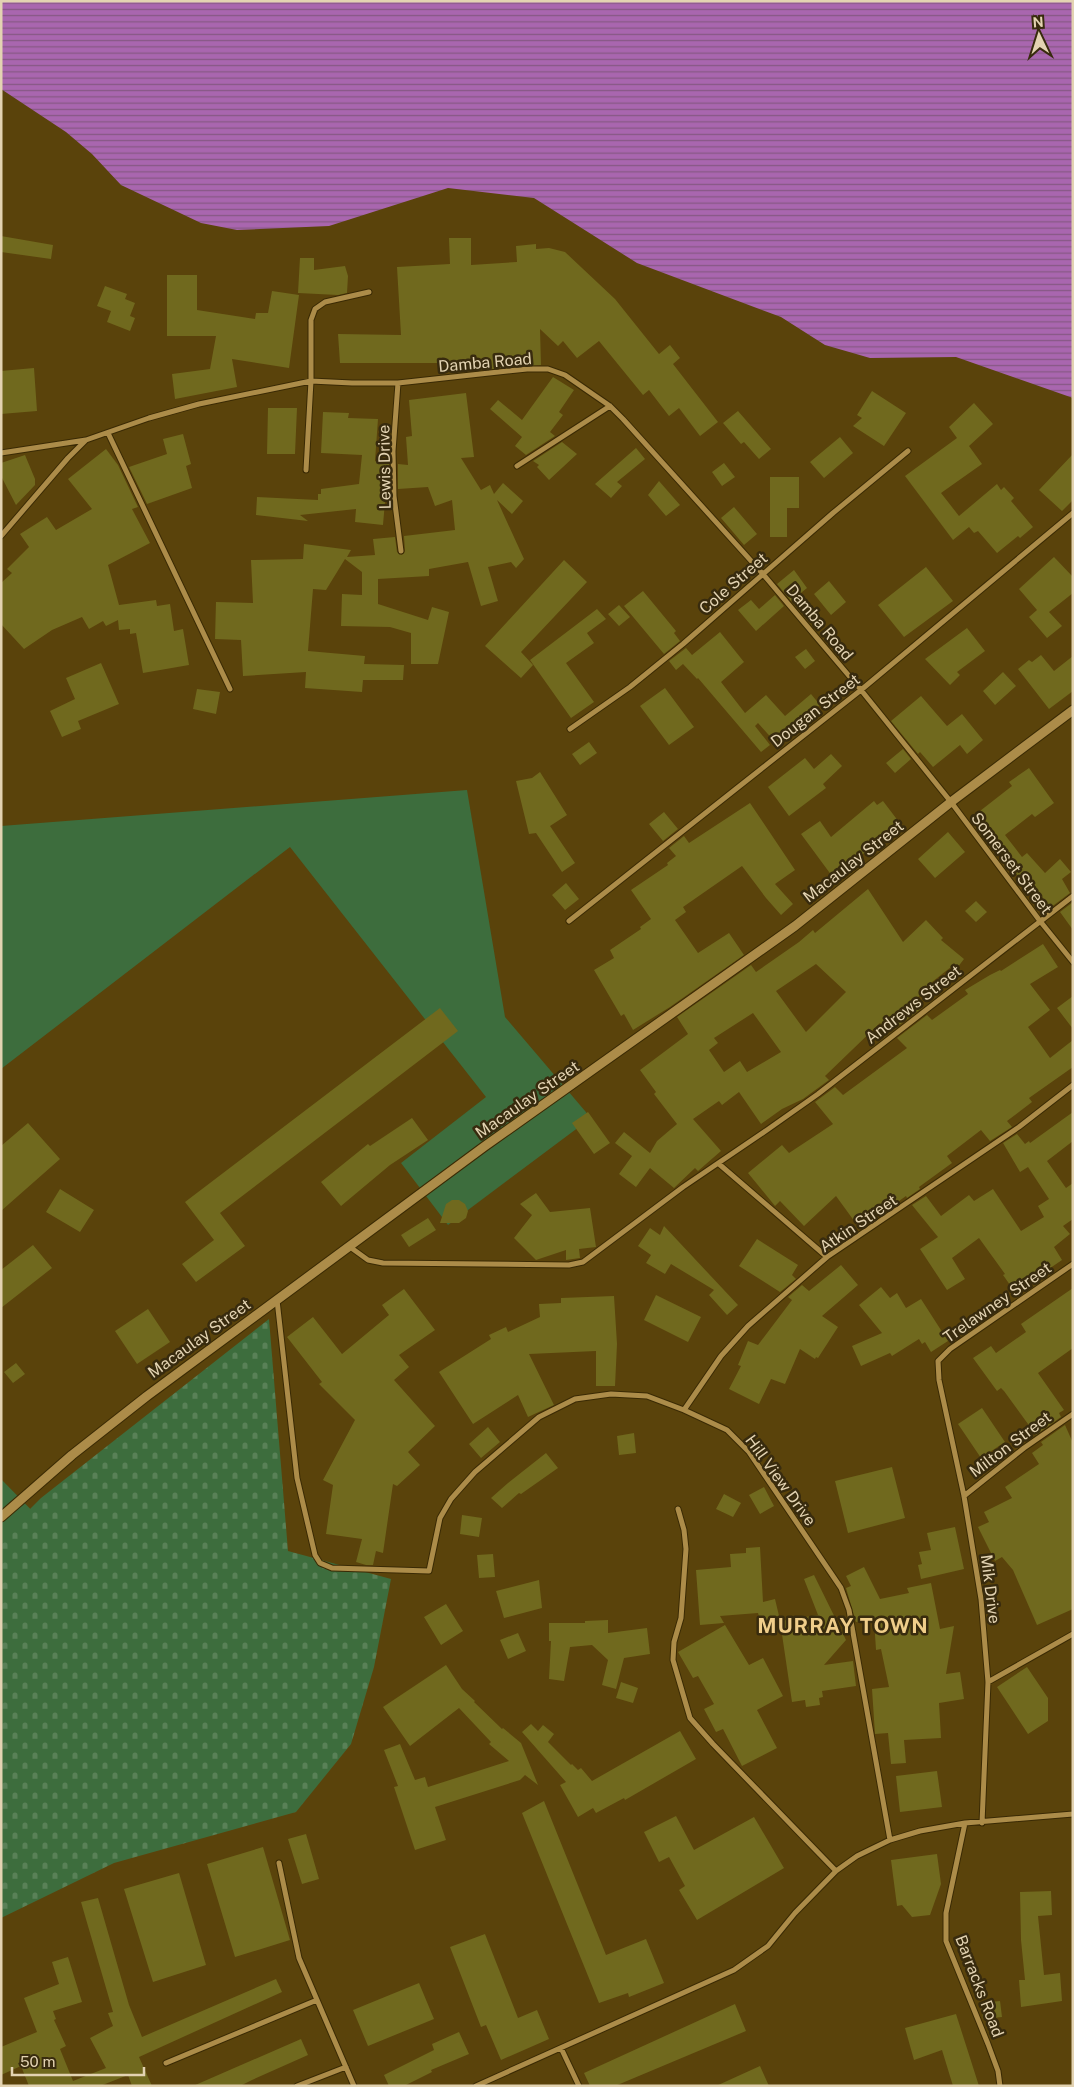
<svg xmlns="http://www.w3.org/2000/svg" width="1074" height="2087" font-family="'Public Sans',sans-serif">
<style>
.green{fill:#3d6d3d}
.cemetery{fill:url(#cemetery-stones)}
.water{fill:url(#water-rules)}
.building{fill:#70691e;fill-rule:evenodd}
.lines{fill:none;stroke-linecap:round;stroke-linejoin:round}
.minor-casing{stroke:#3a2a04;stroke-width:7}
.tertiary-casing{stroke:#3a2a04;stroke-width:11}
.minor{stroke:#ac8c49;stroke-width:5}
.tertiary{stroke:#ac8c49;stroke-width:9}
.labels{text-anchor:middle;stroke-width:5;stroke-linejoin:round;paint-order:stroke}
.street-label{font-size:16px;fill:#e3d3b2;stroke:#382b0e}
.district-label{font-size:21px;font-weight:bold;letter-spacing:1px;fill:#f0ce8a;stroke:#382b0e}
</style>
<defs>
<pattern id="cemetery-stones" width="16" height="16" patternUnits="userSpaceOnUse" patternTransform="scale(1.25)"><rect width="16" height="16" fill="#3d6d3d"/><path d="M2 7V4a2 2 0 0 1 4 0v3zM10 15v-3a2 2 0 0 1 4 0v3z" fill="#598157"/></pattern>
<pattern id="water-rules" width="6" height="5" patternUnits="userSpaceOnUse" patternTransform="scale(1.25)"><rect width="6" height="5" fill="#a966af"/><path d="M0 2.5h6" fill="none" stroke="#865884"/></pattern>
</defs>
<rect width="100%" height="100%" fill="#5a430b"/>
<path class="green" d="M467,790l38,227 86,101 -143,107 -47,-62 85,-66 -196,-250 -289,222v-243z
M1,1479l46,47 -46,38z"/>
<path class="cemetery" d="M269,1319l19,232 103,28 -17,88 -23,77 -55,68 -182,51 -113,55v-380l40,-40z"/>
<path class="water" d="M1,1h1072v397l-117,-41 -86,1 -45,-13 -44,-28 -144,-54 -103,-65 -86,-10 -119,38 -92,4 -36,-7 -80,-38 -29,-31 -26,-22 -65,-43z"/>
<path class="building" d="M1,236l52,9 -2,14 -50,-7z
M449,238h22v27l46,-3 -1,-16 20,-2v5l13,-1 16,4 50,47 44,55 11,-9 10,13 -7,6 45,58 -18,14 -21,-28 -10,8 -20,-26 -6,5 -44,-54 -22,17 -14,-17 -5,5 -18,-17 1,36 -88,7 -1,-9h-112l-2,-29 63,1 -4,-68 53,-3z
M300,258h14v12l31,-4 3,10 -1,17 -9,2 -40,-2z
M167,275h30v35l58,9 1,-6h12l4,-22 27,4 -10,73 -57,-9 5,28 -62,12 -3,-25 38,-5 6,-33h-49z
M105,286l22,8 -2,5 10,4 -5,13 5,2 -5,13 -23,-9 4,-11 -14,-5z
M34,368l3,43 -36,3v-43z
M553,377l21,13 -15,22 4,3 -13,17 5,4 -29,19 -11,-9 7,-9 -32,-28 8,-9 24,20z
M872,391l34,22 -22,33 -31,-20 9,-8 -5,-3z
M466,393l8,64 -13,1 20,32 9,-5 4,9 9,-11 20,18 -11,13 -15,-14 27,59 -8,9 -5,-6 -23,5 10,34 -17,5 -13,-44 -39,7v7l-51,3v25l50,16 4,-13 17,5 -11,52h-27v-31l-21,-6 -49,-1 1,-32 20,1v-23l-17,-13 -19,31 -13,-1 -5,62 57,5 -1,8 40,1 -1,15h-40l-1,12 -57,-4 1,-16 -63,4 -2,-36 -26,-1 1,-37 37,1 -2,-43 52,-1 1,-15 47,6 -4,7 28,-2 -2,-16 22,-2 2,15 5,3 3,-4 -1,-15 51,-6 -3,-30 -17,6 -7,-19 -30,2v-25l10,1 -2,-28 6,-1 -3,-36z
M974,403l19,21 -24,22 13,18 -41,29 18,23 38,-32 4,6 3,-3 10,11 -3,3 22,26 -13,11 -2,-2 -21,17 -19,-22 -4,2 -5,-6 -16,13 -48,-64 52,-38 -8,-11z
M268,408h29l-2,46h-28z
M738,411l33,38 -12,10 -15,-17 -3,2 -18,-21z
M323,412l26,1 -1,5 30,1 -3,42 14,2v27h-3l-3,35 -28,-3 1,-13 -56,6 8,6 -52,-6 1,-18 61,3v-6h3v-5l38,-5 3,-29 -41,-2z
M183,434l8,30 -5,2 6,22 -45,16 -18,-37 38,-13 -4,-15z
M840,437l13,16 -29,25 -14,-16z
M562,442l15,12 -28,26 -12,-13 2,-2 -6,-4z
M636,448l9,11 -28,23 5,4 -11,12 -16,-14z
M106,449l12,16 20,42 -6,2 18,34 -42,22 11,40 37,-5 1,6 13,-2 4,27 9,-2 6,36 -46,8 -7,-40 -6,1v-5l-11,1 -1,-10 -12,6 -3,-5 -14,8 -7,-12 -30,13 -28,19 -23,-25v-41l11,-10 -5,-4 22,-22 -9,-13 27,-17 9,13 36,-21 -24,-30z
M1073,454v46l-11,11 -23,-21z
M25,455l10,24v6l-19,20 -15,-29v-13z
M724,463l11,14 -13,9 -10,-14z
M770,477h29v31h-12v29h-17z
M659,481l21,24 -14,11 -18,-21z
M734,507l23,27 -13,11 -23,-27z
M1054,557l19,20v16l-24,19 13,14 -15,12 -18,-21 8,-7 -18,-21z
M564,560l23,22 -66,70 12,13 -12,13 -36,-32z
M926,567l27,34 -49,36 -26,-32z
M794,570l13,18 -16,13 -14,-17z
M829,581l17,21 -15,13 -17,-21z
M643,591l33,40 -2,2 6,8 -16,13 -40,-48z
M775,595l9,11 -28,25 -18,-21 13,-10 8,9z
M619,605l11,12 -11,9 -11,-12z
M597,609l9,10 -19,14 7,10 -28,20 28,39 -23,16 -41,-58z
M967,628l18,23 -28,21 3,3 -10,10 -25,-26z
M720,632l24,30 -23,20 24,31 21,-18 19,21 26,-22 9,11 -44,38 -18,-20 -3,3 15,19 -9,7 -63,-74 -1,1 -14,-15 -7,6 -7,-9 17,-13 6,7z
M806,649l9,12 -10,8 -10,-12z
M1041,655l13,16 19,-15v35l-24,18 -31,-40 11,-9 3,2z
M101,663l18,41 -41,17 3,8 -19,8 -12,-26 25,-12 -9,-21z
M1003,672l13,14 -21,19 -12,-14z
M665,688l29,39 -25,18 -29,-39z
M197,689l23,3 -4,22 -23,-5z
M921,696l26,30 15,-12 21,26 -16,14 -7,-9 -27,22 -13,-15 -2,2 -27,-33z
M589,742l8,11 -17,12 -8,-11z
M903,749l8,10 -16,14 -9,-10z
M831,754l11,12 -19,18 3,4 -37,28 -21,-29 37,-29 9,11z
M1029,768l25,35 -19,14 -3,-3 -27,21 17,22 5,-4 18,20 15,-14 11,13 -9,7 8,14 -16,12 -8,4 -21,-32 -4,3 -50,-62 41,-32 -3,-4z
M540,772l27,43 -17,11 25,37 -13,9 -26,-39 -7,1 -13,-53 16,-3z
M874,801l3,4 6,-4 19,25 -70,50 -31,-42 19,-13 11,16z
M750,803l45,67 -20,14 18,20 -12,11 -15,-17 -24,-32 -59,41 3,5 -11,8 23,33 31,-20 15,22 -74,52 -37,23 -9,-16 -3,2 -27,-46 20,-12 -4,-8 31,-21 -1,-2 11,-8 -20,-29 37,-25 -1,-2 9,-7 -7,-8 15,-12 5,7z
M664,812l14,17 -15,12 -14,-17z
M948,832l17,20 -30,26 -17,-19z
M566,883l13,16 -14,11 -13,-15z
M868,889l35,53 23,-22 17,18 -2,2 23,19 -10,13 -3,-5 -24,19 1,2 -13,12 7,8 -32,24 -10,-9 -55,53 4,4 -26,19 -21,10 -21,15 -22,-32 -17,13 -3,-4 -26,18 28,32 -23,20 -3,-3 -21,20 -24,-20 -14,19 -17,-13 13,-18 -17,-13 9,-11 26,21 7,-12 20,-17 -23,-30 2,-2 -16,-22 48,-36 -11,-17 74,-52 5,7 43,-30 14,-12 2,3zM816,964l30,28 -40,40 -30,-41zM753,1013l28,39 -34,20 -7,-11 -16,11 -15,-22 9,-7 -4,-5z
M976,901l11,11 -11,10 -11,-11z
M1073,902v28l-13,-18z
M1043,944l15,23 -28,17 20,26 -22,17 22,31 23,-18v27l-44,31 3,4 -25,19 5,6 -22,14 -9,-11 -34,26 5,7 -33,24 1,2 -13,9 -1,-2 -46,33 -24,-33 -32,30 -24,-25 -5,5 -27,-33 34,-28 7,8 44,-29 -18,-22 20,-15 8,8 64,-47 -10,-10 30,-23 5,5 36,-26 -3,-4 25,-15 10,-5 1,1z
M1073,996v33l-16,-21z
M440,1008l18,23 -238,182 25,33 -49,36 -14,-18 32,-24 -29,-38z
M588,1112l22,31 -16,11 -22,-31z
M1073,1112v29l-26,20 19,27 7,-5v36l-10,7 7,8 -16,13 8,13 -47,32 -12,-17 2,-1 -26,-36 -27,20 13,21 -18,11 -27,-41 18,-12 -26,-32 14,-9 15,20 28,-21 5,6 19,-12 28,42 23,-14 -6,-11 11,-7 -21,-32 -8,5 -17,-29 14,-9 8,10 4,-3 1,2z
M412,1118l16,22 -38,25 -49,41 -20,-24 47,-38 2,2z
M28,1123l32,36 -59,52v-65z
M60,1189l34,21 -14,22 -34,-20z
M536,1193l14,19 40,-4 6,39 -17,2 1,9 -14,2v-10l-30,10 -22,-22 18,-23 -12,-11z
M452,1200h7l6,4 3,7 -2,7 -7,5h-19l6,-19z
M428,1218l8,12 -27,17 -8,-12z
M664,1226l74,79 -11,10 -18,-20 5,-5 -43,-26 -6,10 -19,-11 5,-8 -13,-9 12,-18 10,7z
M757,1239l41,26 -6,10 4,4 -16,13 -41,-26z
M33,1245l19,23 -51,40v-38z
M841,1265l17,20 -36,31 16,11 -20,31 -2,-1 -1,2 -15,-10 -15,35 -14,-5 -12,25 -30,-15 12,-23 -3,-1 10,-24 10,4 34,-45 -4,-3 14,-12 7,6z
M881,1287l9,11 7,-5 9,15 15,-9 27,42 -17,11 -6,-10 -3,2 -3,-5 -27,17 -2,-3 -29,13 -9,-20 30,-13 -23,-28z
M1073,1288v60l-35,25 26,37 -5,3 2,4 -25,18 -32,-44 -3,-3 -4,3 -24,-33 18,-12 5,7 30,-21 -5,-8z
M404,1289l31,41 -36,25 10,12 -15,13 41,46 -27,26 12,13 -23,21 -4,-2 -10,69 -7,-2 -3,14h-7l-10,-3 6,-23 -36,-5 7,-49 -10,-5 32,-60 -36,-36 3,-2 -35,-45 26,-20 29,37 47,-39 -7,-10z
M656,1295l45,22 -13,25 -44,-22z
M614,1296l3,48 -2,42h-19v-35l-67,3 25,51 -26,12 -10,-22 -45,29 -34,-52 52,-33 -2,-4 17,-8 2,5 32,-15 -1,-13 22,-1v-5z
M148,1309l22,33 -33,22 -22,-33z
M16,1363l9,11 -12,9 -9,-11z
M982,1408l23,34 -24,16 -23,-34z
M1065,1425l8,18v166l-36,16 -24,-55 -11,-13 -7,4 -17,-34 11,-5 -5,-10 28,-14 -7,-11 34,-23 -7,-11 11,-8 -2,-3z
M488,1427l12,15 -19,16 -12,-14z
M634,1433l2,20 -17,2 -2,-19z
M546,1453l12,15 -37,26 -2,-1 -17,15 -11,-10 17,-15z
M892,1467l13,51 -57,15 -13,-52z
M764,1487l10,19 -14,8 -11,-19z
M724,1494l17,9 -8,14 -17,-8z
M462,1515l20,3 -3,19 -19,-3z
M955,1527l9,42 -43,10 -3,-14 4,-1 -3,-12 12,-2 -4,-17z
M760,1547l3,55 12,-3 5,21 -19,4 -3,-11 -38,3 4,7 -24,2 -4,-55 35,-3 -1,-13 16,-1v-5z
M493,1554l2,23 -16,1 -2,-23z
M864,1567l16,32 29,-6 -2,-5 24,-5 9,46 14,-3 -8,48 14,-2 4,27 -25,4 2,35 -37,2 2,23 -15,1 -3,-31 -13,1 -3,-45 17,-2 -8,-38 -5,1 -2,-31 -18,3 -10,-34 5,-2 -5,-10z
M814,1575l32,65 -22,25 29,-4 3,25 -34,5 1,6 -4,1 1,7 -14,2 -1,-7 -13,2 -12,-81 38,-6 -14,-36z
M539,1580l3,28 -38,10 -8,-27z
M446,1604l17,27 -22,14 -17,-28z
M608,1620v13l39,-5 3,26 -26,4 -8,31 -14,-4 6,-25 -16,-15 -22,2 -6,34 -15,-2 2,-38h-2v-18h36v-2z
M725,1625l24,40 14,-7 20,38 -26,14 20,38 -35,18 -19,-37 -7,3 -12,-23 10,-5 -16,-28 -5,2 -15,-26z
M518,1633l8,18 -18,8 -8,-19z
M446,1665l16,24 13,12 -1,1 28,27 1,-1 18,15 17,42 -13,-10 -5,5 -85,27 11,33 -31,10 -21,-63 4,-1 -14,-36 16,-6 15,36 10,-3 3,10 81,-26 -20,-17 2,-2 -32,-34 -49,38 -27,-39z
M1027,1667l21,31v23l-20,13 -31,-47z
M621,1682l17,6 -5,15 -17,-5z
M531,1724l7,7 5,-6 11,9 -6,8 23,23 1,-1 6,6 3,-2 11,13 88,-50 16,28 -71,41 -1,-2 -28,15 -3,-5 -15,9 -18,-32 6,-3 -44,-50z
M937,1771l5,36 -42,5 -4,-36z
M544,1801l62,154 40,-16 18,44 -35,14 -1,-4 -29,10 -77,-190z
M676,1816l18,34 60,-33 30,51 -87,52 -18,-30 6,-4 -16,-29 -10,5 -15,-30z
M306,1834l13,45 -17,5 -14,-45z
M263,1847l27,93 -55,17 -28,-93z
M937,1854l4,30 -11,31 -18,2 -10,-12 -5,1 -6,-46z
M179,1873l27,92 -53,17 -29,-93z
M1051,1891l1,24 -14,1 6,59 16,-2 2,28 -41,6 -2,-27h6l-4,-40 -1,-48z
M98,1898l31,107 13,32 134,-58 6,13 -143,65 13,29h-20l-4,-11 -28,11h-71l-8,-20 -20,9v-28l36,-15 -13,-34 35,-14 -7,-22 16,-5 14,45 -29,9 3,8 -2,1 12,26 -6,3 13,32 33,-13 -16,-30 23,-12 -5,-13 5,-1 -32,-110z
M485,1934l33,84 19,-8 12,29 -48,21 -15,-35 -5,2 -31,-80z
M419,1983l15,36 -66,27 -15,-36z
M1000,2001l2,16 -19,2 -3,-16z
M735,2004l11,27 -131,55h-25l-6,-13z
M956,2014l23,72h-26l-11,-36 -28,10 -9,-32z
M459,2032l10,22 -38,16 1,2 -28,14h-15l-5,-11 50,-25 -2,-6z
M301,2039l7,16 -56,25 -12,6h-47z
M760,2066l9,20h-53z"/>
<g class="lines">
<defs>
<path id="minor" d="M398,383l-5,68 1,45 7,55
M108,433l122,256
M1,453l85,-13
M517,466l93,-60
M306,470l5,-89v-61l4,-11 10,-7 44,-10
M1,536l67,-78 18,-18 63,-22 50,-14 112,-23 41,2h46l129,-14h21l17,6 45,31 13,13 140,155 98,116 90,112 89,119 33,41
M570,729l60,-42 53,-43 150,-131 75,-62
M569,921l292,-231 212,-177
M719,1164l108,93
M350,1247l18,13 15,3 186,2 14,-3 100,-75 84,-57 51,-36 255,-198
M277,1300l20,178 18,77 5,8 12,5 97,3 11,-53 11,-19 24,-27 64,-55 36,-18 36,-5 36,2 37,14 43,20 22,22 92,136 8,22 41,230
M684,1410l37,-54 27,-30 79,-69 192,-130 54,-42
M964,1496l60,-48 49,-34
M678,1509l6,21 2,19 -5,69 -7,24 -1,18 17,58 23,26 123,127
M988,1682l85,-48
M965,1823l-19,90v28l42,103 10,27 2,15
M982,1823l6,-141 -7,-83 -17,-103 -25,-116 -1,-19 12,-12 123,-85
M279,1863l20,95 55,128
M561,2048l18,38
M166,2063l151,-63
M297,2086l49,-19
M476,2086l258,-116 34,-24 27,-33 41,-42 21,-15 33,-16 30,-9 45,-8 108,-9"/>
<path id="tertiary" d="M1,1517l71,-62 75,-59 338,-250 310,-220 156,-124 122,-92"/>
</defs>
<use href="#minor" class="minor-casing"/>
<use href="#tertiary" class="tertiary-casing"/>
<use href="#minor" class="minor"/>
<use href="#tertiary" class="tertiary"/>
</g>
<g class="labels">
<g class="street-label">
<text transform="translate(485 362) rotate(-5)" y="6">Damba Road</text>
<text transform="translate(384 467) rotate(-91)" y="6">Lewis Drive</text>
<text transform="translate(733 583) rotate(-41)" y="6">Cole Street</text>
<text transform="translate(820 622) rotate(50)" y="6">Damba Road</text>
<text transform="translate(815 710) rotate(-38)" y="6">Dougan Street</text>
<text transform="translate(853 861) rotate(-38)" y="6">Macaulay Street</text>
<text transform="translate(1012 863) rotate(53)" y="6">Somerset Street</text>
<text transform="translate(913 1004) rotate(-38)" y="6">Andrews Street</text>
<text transform="translate(527 1099) rotate(-35)" y="6">Macaulay Street</text>
<text transform="translate(858 1223) rotate(-34)" y="6">Atkin Street</text>
<text transform="translate(997 1302) rotate(-35)" y="6">Trelawney Street</text>
<text transform="translate(199 1338) rotate(-36)" y="6">Macaulay Street</text>
<text transform="translate(1010 1444) rotate(-37)" y="6">Milton Street</text>
<text transform="translate(781 1480) rotate(54)" y="6">Hill View Drive</text>
<text transform="translate(991 1589) rotate(83)" y="6">Mik Drive</text>
<text transform="translate(980 1986) rotate(69)" y="6">Barracks Road</text>
</g>
<g class="district-label">
<text x="843" y="1633">MURRAY TOWN</text>
</g>
</g>
<rect width="1074" height="2087" fill="none" stroke="#e3d3b2" stroke-width="5"/>
<g transform="translate(1039 35) rotate(356)" stroke="#382b0e" stroke-width="4" paint-order="stroke">
<path d="M0-4L9 19L0 12L-9 19Z" fill="#e3d3b2"/>
<text y="-8" font-size="14" font-weight="bold" text-anchor="middle" fill="#e3d3b2">N</text>
</g>
<path d="M12 2067v8h132v-8" fill="none" stroke="#e3d3b2" stroke-width="2.5"/>
<text x="20" y="2067" font-size="15" fill="#e3d3b2" stroke="#382b0e" stroke-width="4" paint-order="stroke">50 m</text>
</svg>
